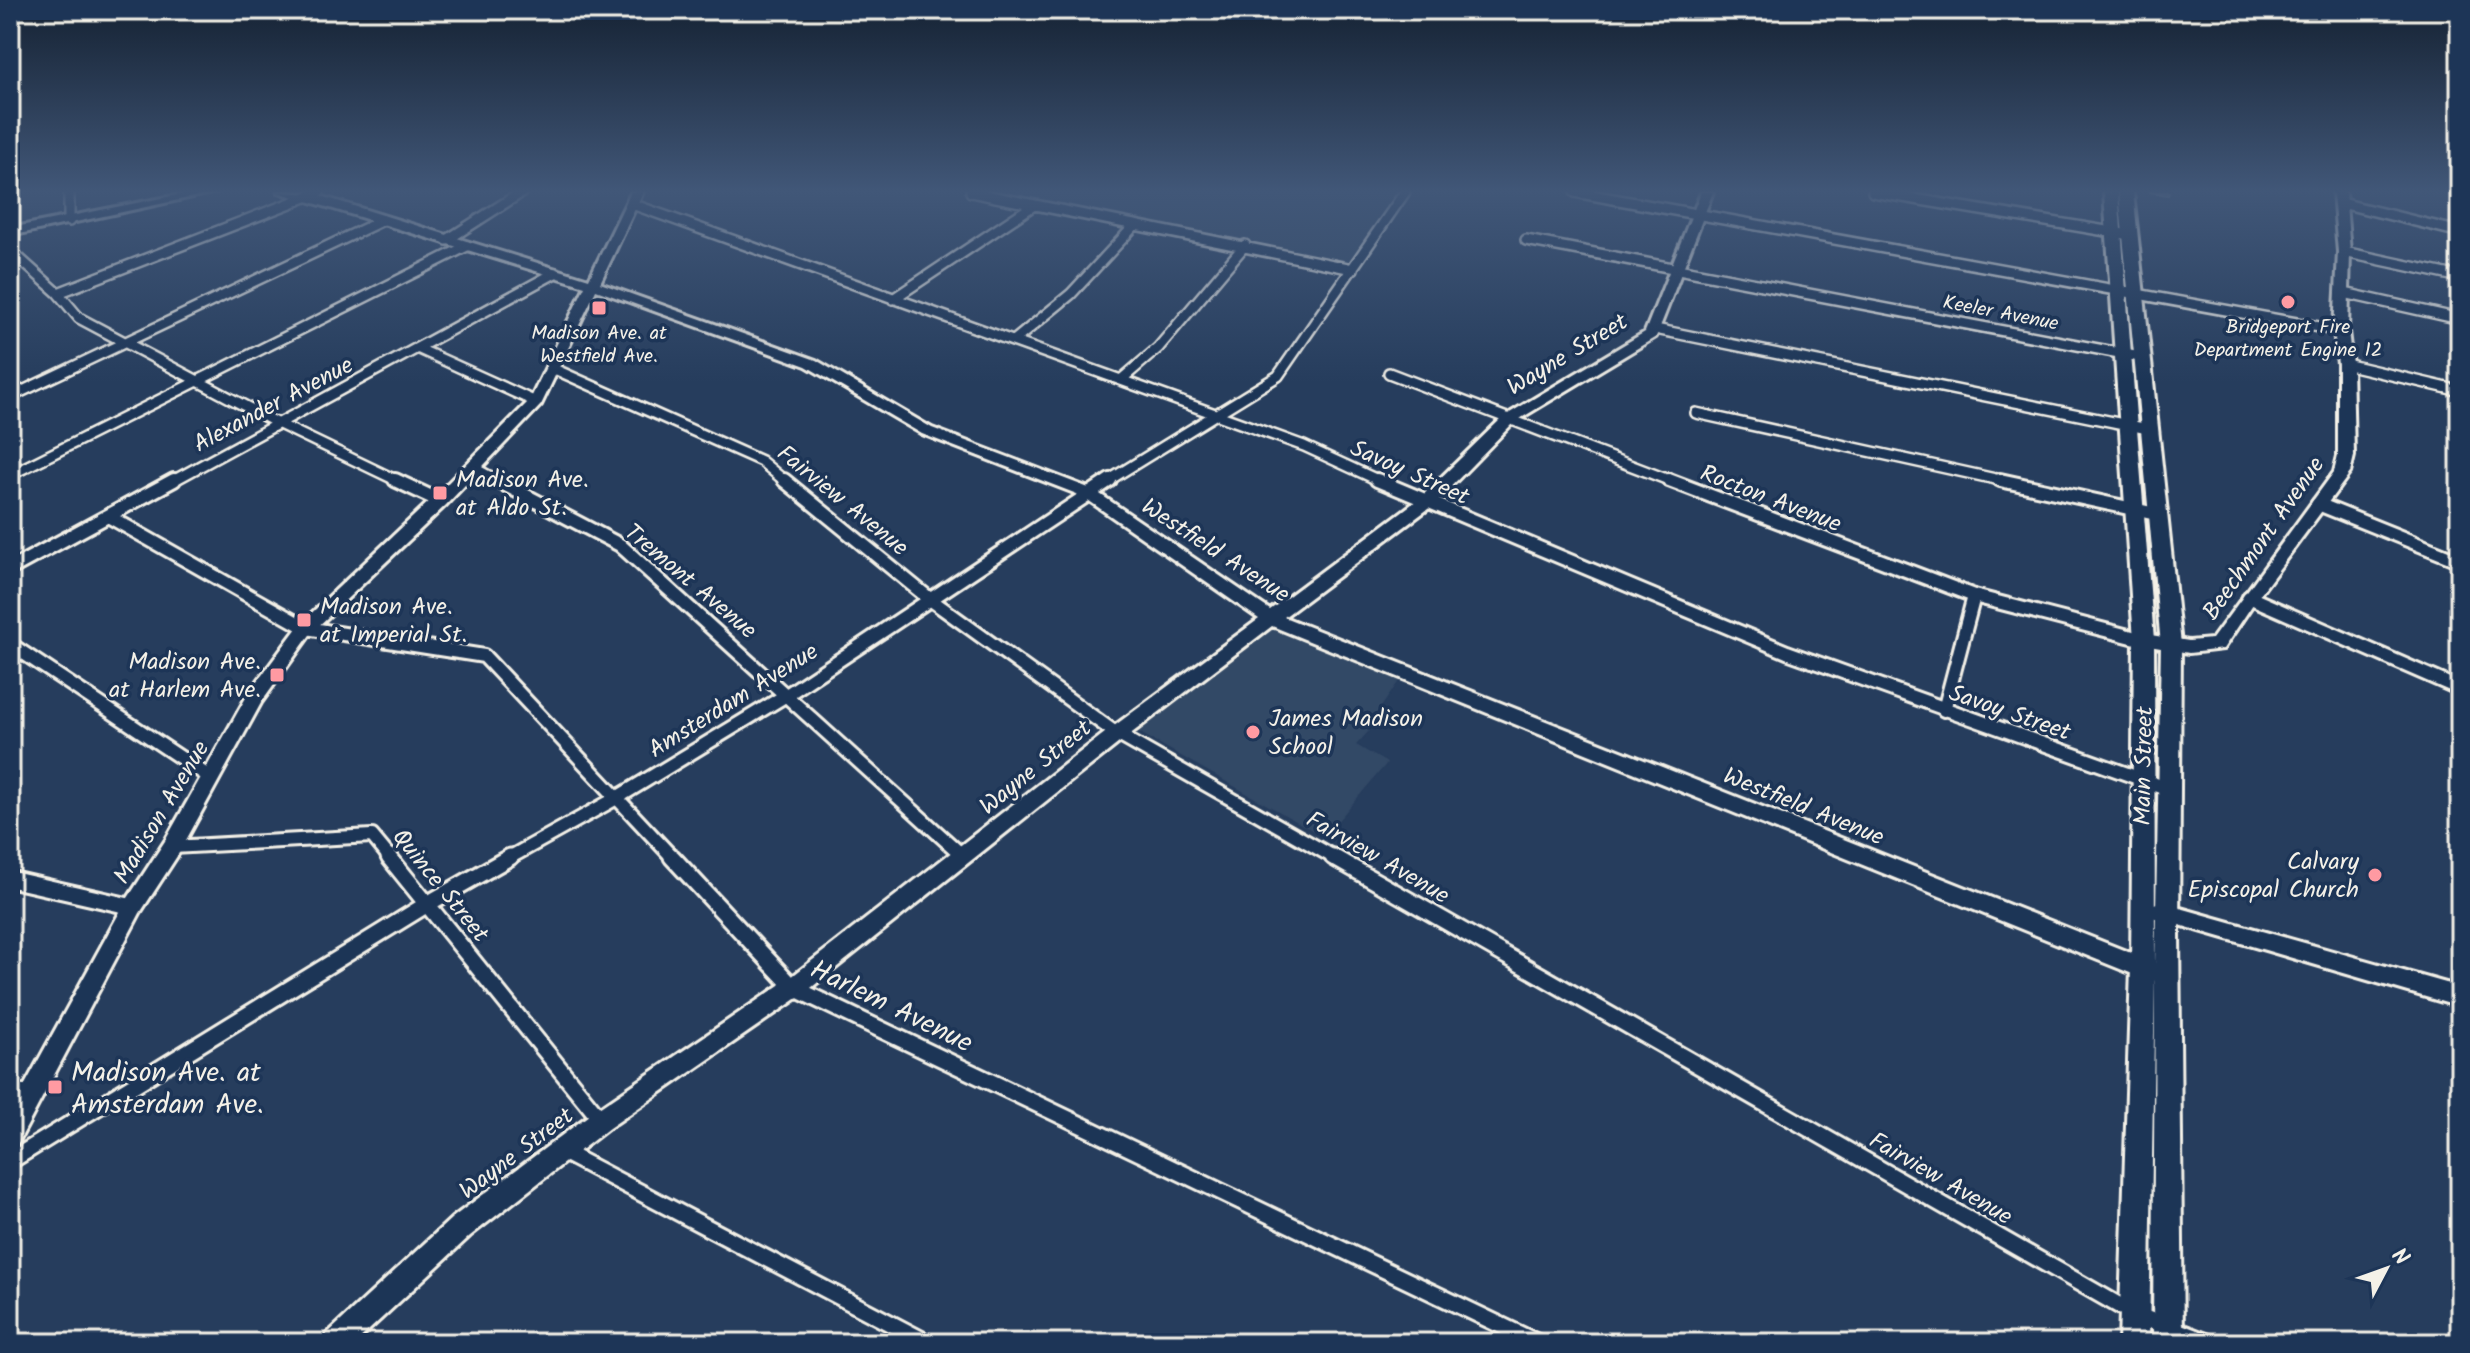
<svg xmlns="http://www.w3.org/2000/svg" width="2470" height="1353" font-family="Kalam,sans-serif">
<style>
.built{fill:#334966}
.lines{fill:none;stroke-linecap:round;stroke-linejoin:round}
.street-far2-casing{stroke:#f4f1e8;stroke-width:14}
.street-far1-casing{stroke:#f4f1e8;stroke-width:18}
.street-casing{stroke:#f4f1e8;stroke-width:21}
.secondary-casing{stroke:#f4f1e8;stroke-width:6}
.primary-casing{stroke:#f4f1e8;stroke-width:6}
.street-far2{stroke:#1d3557;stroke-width:9}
.street-far1{stroke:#1d3557;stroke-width:12}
.street{stroke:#1d3557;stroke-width:15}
.secondary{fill:#1d3557;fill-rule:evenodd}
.primary{fill:#1d3557;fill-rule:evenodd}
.wall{fill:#47566a;stroke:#f4f1e8;stroke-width:2}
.poi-dot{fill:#ff9aa2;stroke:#1d3557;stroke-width:3}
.labels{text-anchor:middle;stroke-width:7;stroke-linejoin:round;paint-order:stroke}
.far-street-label{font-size:20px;fill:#f4f1e8;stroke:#1d3557}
.far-poi-label{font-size:20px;fill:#f4f1e8;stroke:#1d3557}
.street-label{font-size:24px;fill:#f4f1e8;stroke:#1d3557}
.poi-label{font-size:24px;fill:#f4f1e8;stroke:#1d3557;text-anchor:start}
.near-street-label{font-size:28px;fill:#f4f1e8;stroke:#1d3557}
.near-poi-label{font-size:28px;fill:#f4f1e8;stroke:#1d3557;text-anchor:start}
</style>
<rect width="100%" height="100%" fill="#263d5d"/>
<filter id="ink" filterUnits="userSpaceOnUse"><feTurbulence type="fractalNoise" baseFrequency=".0125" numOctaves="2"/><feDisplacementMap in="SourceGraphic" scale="16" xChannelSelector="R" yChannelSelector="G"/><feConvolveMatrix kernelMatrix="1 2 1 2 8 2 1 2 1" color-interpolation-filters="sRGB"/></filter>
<g filter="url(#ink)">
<path class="built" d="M999,192h397l-47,68 -4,2z
M1272,627l129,51 -35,51 3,2 -13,14 31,18 -63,74 -187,-106z"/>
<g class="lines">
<defs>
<path id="street-far2" d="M69,192v29
M971,192l382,77
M1575,192l766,139
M1873,192l257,43
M2341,203l119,29
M632,204l672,242 78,36
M447,240l75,-48
M1526,240l614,117
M10,250l48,43 21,25 198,105 123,59
M2344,252l116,25
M58,293l261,-101
M2344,293l116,26
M893,299l141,-94
M1655,329l493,100
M1015,340l56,-46 64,-69
M417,348l119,54
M2345,364l115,27
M552,368l209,93 25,21
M1389,373l285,109
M1122,379l36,-31 87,-103
M10,397l373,-177
M1696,413l313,69
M474,468l26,14
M10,475l457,-229
M171,482l384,-209
M1106,482l172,-106 127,-184"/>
<path id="street-far1" d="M395,480l45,21
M496,480l124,65 344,312
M784,480l147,120 186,134 220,125
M1377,480l410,172 382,137
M1669,480l305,116 170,44
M2000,480l156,34
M2318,504l142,57
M108,516l198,112 178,28 190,203
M10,569l164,-89
M2249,597l211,92
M10,644l201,134
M1944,710l30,-114
M172,847l200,-11 19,23
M507,859l108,-60 173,-105 322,-214"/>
<path id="street" d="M389,857l212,263
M672,857l122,131 744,355
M1333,857l801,457 76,29
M10,879l123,28
M10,1090l22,6
M563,1152l365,191
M10,1161l419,-258 81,-46"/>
<path id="secondary" d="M192,192h24l-206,44v-8z
M278,192l37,2 274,85 42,-87h12l-43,91 216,77 116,68 162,62 176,120 150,-112 83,-81 142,-85 56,-140h12l-57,145 -143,86 -81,83 -148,111 877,348 3,7 -3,7 -8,2 -8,-2 -873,-353 -148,113 -322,256 -193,133 -139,108 -115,107h-32l4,-9 125,-116 141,-106 193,-131 324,-252 149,-110 -177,-123 -160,-62 -116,-68 -210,-76 -55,115 -95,100 -134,127 -51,71 -82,150 -39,60 -122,230 -8,3v-34l116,-211 39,-60 83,-147 52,-70 134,-127 96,-97 55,-114z
M2333,192h12l5,60 -2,79 4,33 2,92 -4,17 -95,128 -32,48 -34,4 -51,-9 -3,-4 3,-4 6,-2 45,7 23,-2 122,-167 4,-16v-92l-4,-33 4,-79z
M2159,902l301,85v20l-308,-90 -3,-6 3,-6z"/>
<path id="primary" d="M2104,192h14l36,448 1,325 6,-320 -42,-453h14l48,453 -2,288 4,410h-30l2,-373 -6,373h-30l12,-375 3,-328z"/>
</defs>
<use href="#street-far2" class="street-far2-casing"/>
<use href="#street-far1" class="street-far1-casing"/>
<use href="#street" class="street-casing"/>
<use href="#secondary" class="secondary-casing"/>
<use href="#primary" class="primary-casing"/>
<use href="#street-far2" class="street-far2"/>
<use href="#street-far1" class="street-far1"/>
<use href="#street" class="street"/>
<use href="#secondary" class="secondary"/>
<use href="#primary" class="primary"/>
</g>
<path class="wall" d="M2149,192h20l-1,3z"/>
</g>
<linearGradient id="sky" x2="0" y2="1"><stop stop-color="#152233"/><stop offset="0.5" stop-color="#415778"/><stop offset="1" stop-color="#415778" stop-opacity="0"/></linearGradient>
<rect width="2470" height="382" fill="url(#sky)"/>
<g class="poi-dot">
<circle cx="2288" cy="302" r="8"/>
<rect x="591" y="300" width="16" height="16" rx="4"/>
<rect x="432" y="485" width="16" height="16" rx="4"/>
<rect x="296" y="612" width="16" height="16" rx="4"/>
<rect x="269" y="667" width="16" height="16" rx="4"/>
<circle cx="1253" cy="732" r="8"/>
<circle cx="2375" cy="875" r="8"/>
<rect x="47" y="1079" width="16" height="16" rx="4"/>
</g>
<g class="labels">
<g class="far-street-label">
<text transform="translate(2001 312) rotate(11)" y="7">Keeler Avenue</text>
</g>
<g class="far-poi-label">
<text x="2288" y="333">Bridgeport Fire<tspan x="2288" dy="23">Department Engine 12</tspan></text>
<text x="599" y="339">Madison Ave. at<tspan x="599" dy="23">Westfield Ave.</tspan></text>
</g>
<g class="street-label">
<text transform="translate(1567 354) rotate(-31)" y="8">Wayne Street</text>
<text transform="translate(273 404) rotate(-28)" y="8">Alexander Avenue</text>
<text transform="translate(1410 472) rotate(24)" y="8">Savoy Street</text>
<text transform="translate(1771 498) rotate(21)" y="8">Rocton Avenue</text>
<text transform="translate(843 500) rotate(39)" y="8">Fairview Avenue</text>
<text transform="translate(2263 538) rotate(-55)" y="8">Beechmont Avenue</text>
<text transform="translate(1216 550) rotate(33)" y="8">Westfield Avenue</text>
<text transform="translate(691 581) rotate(40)" y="8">Tremont Avenue</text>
<text transform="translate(733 700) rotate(-32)" y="8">Amsterdam Avenue</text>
<text transform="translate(2010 712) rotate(19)" y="8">Savoy Street</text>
<text transform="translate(2143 766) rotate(-89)" y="8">Main Street</text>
<text transform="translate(1035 767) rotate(-39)" y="8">Wayne Street</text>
<text transform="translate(1804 806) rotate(22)" y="8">Westfield Avenue</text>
<text transform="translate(161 812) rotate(-59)" y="8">Madison Avenue</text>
<text transform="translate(1378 857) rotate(30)" y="8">Fairview Avenue</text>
<text transform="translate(441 885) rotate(51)" y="8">Quince Street</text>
<text transform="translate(516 1153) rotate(-37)" y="8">Wayne Street</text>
<text transform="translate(1941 1178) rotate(30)" y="8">Fairview Avenue</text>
</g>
<g class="poi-label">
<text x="456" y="487">Madison Ave.<tspan x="456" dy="28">at Aldo St.</tspan></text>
<text x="320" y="614">Madison Ave.<tspan x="320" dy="28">at Imperial St.</tspan></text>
<text x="261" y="669" text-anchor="end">Madison Ave.<tspan x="261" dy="28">at Harlem Ave.</tspan></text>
<text x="1269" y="726">James Madison<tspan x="1269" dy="28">School</tspan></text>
<text x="2359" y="869" text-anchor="end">Calvary<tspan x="2359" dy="28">Episcopal Church</tspan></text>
</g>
<g class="near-street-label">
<text transform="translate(892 1005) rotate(26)" y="10">Harlem Avenue</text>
</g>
<g class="near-poi-label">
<text x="71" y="1081">Madison Ave. at<tspan x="71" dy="32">Amsterdam Ave.</tspan></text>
</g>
</g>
<rect width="2470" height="1353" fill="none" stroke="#1d3557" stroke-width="40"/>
<rect x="20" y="20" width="2430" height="1313" fill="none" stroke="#f4f1e8" stroke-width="3" filter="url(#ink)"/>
<g transform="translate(2386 1269) rotate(49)" stroke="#1d3557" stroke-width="6" paint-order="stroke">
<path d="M0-6L14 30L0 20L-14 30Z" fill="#f4f1e8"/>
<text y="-12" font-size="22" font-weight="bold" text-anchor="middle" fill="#f4f1e8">N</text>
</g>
</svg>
